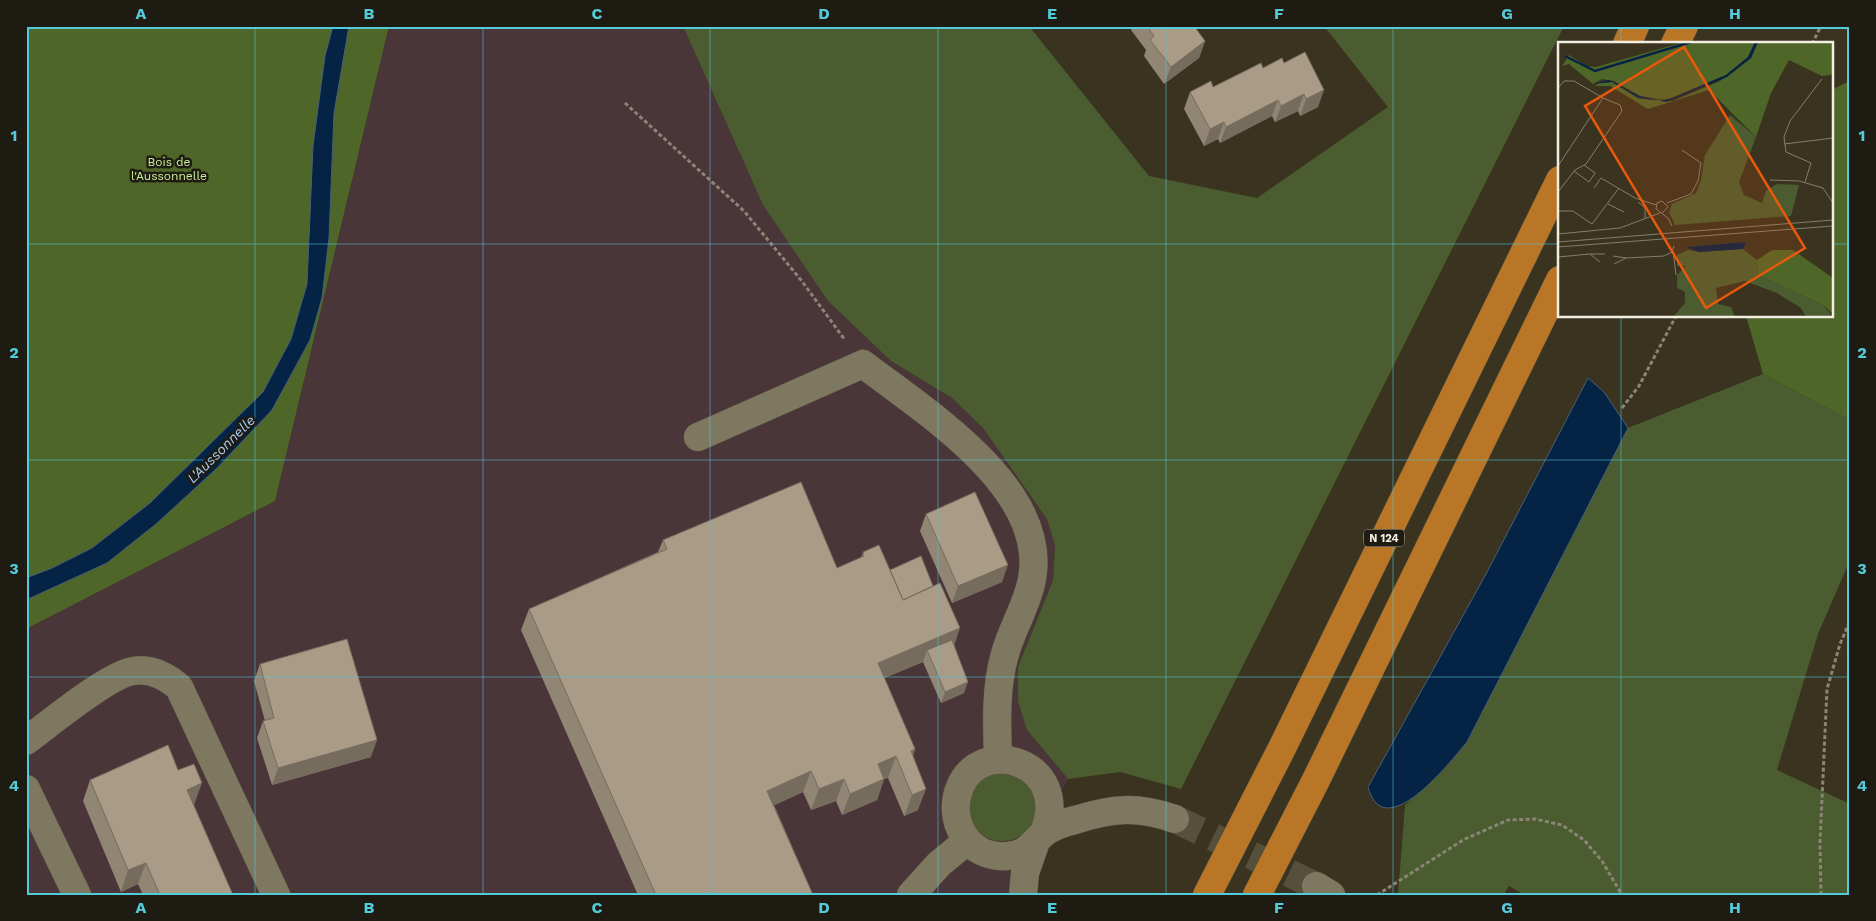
<svg xmlns="http://www.w3.org/2000/svg" width="1876" height="921" font-family="'Work Sans',sans-serif">
<style>
.industrial{fill:#4a3539}
.green{fill:#4b5d30}
.forest{fill:#4f6629}
.water{fill:#042345;stroke:#4b6074}
.lines{fill:none;stroke-linecap:round;stroke-linejoin:round}
.minor-tunnel{stroke:#564f3c;stroke-width:28;stroke-dasharray:28 14;stroke-linecap:butt}
.minor-casing{stroke:#575240;stroke-width:29}
.highway-casing{stroke:#575240;stroke-width:29}
.path{stroke:#8b8575;stroke-width:3;stroke-dasharray:4 2.5;stroke-linecap:butt}
.minor{stroke:#7f7861;stroke-width:28}
.highway{stroke:#b87626;stroke-width:28}
.wall{fill:#918573}
.shaded-wall{fill:#766c5e}
.building{fill:#a99b86;stroke:#766c5e}
.grid{fill:none;stroke:#53cbdb;stroke-width:1;stroke-opacity:0.55}
.labels{text-anchor:middle;stroke-width:5;stroke-linejoin:round;paint-order:stroke}
.shield{fill:#1e1b12;stroke:#b2afa4;stroke-width:1}
.shield-label{font-size:11px;font-weight:bold;fill:#f2eee2}
.park-label{font-size:12px;fill:#ccf198;stroke:#1e1b12}
.water-label{font-size:14px;font-style:italic;fill:#a9cdf9;stroke:#1e1b12}
.inset-river{fill:none;stroke:#042345;stroke-width:2.5}
.inset-road{fill:none;stroke:#847e6d;stroke-width:1}
.view{fill:#e8590c;fill-opacity:0.15;stroke:#e8590c;stroke-width:2.5}
.inset-edge{fill:none;stroke:#f2eee2;stroke-width:2.5}
.neatline{fill:none;stroke:#53cbdb;stroke-width:2}
.grid-label{font-size:16px;text-anchor:middle;font-weight:bold;fill:#53cbdb}
</style>
<rect width="100%" height="100%" fill="#3a331f"/>
<path class="industrial" d="M389,26h294l80,179 65,96 63,60 61,37 31,30 64,91 8,26 -2,35 -35,87 9,63 41,49 -59,116h-983v-266l249,-128z"/>
<path class="green" d="M683,26h346l120,150 108,22 131,-91 -64,-81h240l-383,763 -61,-17 -52,7 -41,-49 -9,-29v-34l35,-87 2,-35 -8,-26 -64,-91 -31,-30 -61,-37 -63,-60 -65,-96z
M1763,374l87,46v140l-32,74 -41,136 73,34v91h-325l-16,-9 -6,9h-105l7,-90 36,-32 26,-31 161,-314z
M968 807a34 34 0 1 1 68 0a34 34 0 1 1-68 0Z"/>
<path class="forest" d="M26,26h307l-8,30 -12,90 -6,138 -16,55 -28,53 -113,111 -58,45 -40,20 -26,10z
M349,26h40l-114,475 -249,128v-29l81,-37 49,-39 60,-55 56,-59 50,-112 7,-60 5,-125z
M1850,81v339l-87,-46 -17,-58h86v-221l3,-7z"/>
<path class="water" d="M333,26h16l-15,87 -5,125 -7,60 -12,42 -38,70 -56,59 -60,55 -49,39 -81,37v-22l26,-10 40,-20 58,-45 113,-111 28,-53 16,-55 6,-138 12,-90z
M1588,378l16,14 24,36 -161,314c-16,19 -83,105 -99,45l118,-213z"/>
<g class="lines">
<path class="minor-tunnel" d="M1175,819l141,67"/>
<defs>
<path id="minor" d="M698,437l165,-73c61,47 186,124 169,215 -5,27 -20,49 -27,75 -10,33 -8,72 -7,106
M26,741c23,-17 82,-66 107,-70 17,-3 33,5 46,16l97,208
M26,789l51,106
M1044,832c28,-69 -62,-98 -84,-45 -14,33 8,72 47,69 20,-1 24,-12 37,-23 7,-6 22,-11 31,-13 38,-12 62,-14 100,-1
M1316,886l15,9
M911,895l28,-31 28,-23
M1023,895l2,-22 10,-29"/>
<path id="highway" d="M1627,44l8,-18
M1675,44l9,-18
M1207,895l76,-149 277,-566
M1257,895l58,-113 245,-502"/>
</defs>
<use href="#minor" class="minor-casing"/>
<use href="#highway" class="highway-casing"/>
<path class="path" d="M1812,44l9,-18
M625,103l119,108 57,69 44,60
M1622,408l17,-22 37,-70
M1377,895l86,-55 45,-20 27,-1 27,6 22,15 18,21 20,34
M1821,895l-1,-52 7,-154 13,-45 10,-23"/>
<use href="#minor" class="minor"/>
<use href="#highway" class="highway"/>
</g>
<path class="wall" d="M1133,26h61l11,15 -6,17 -35,26 -20,-28 2,-6 -15,-20z
M1284,63l34,44 -18,9 -2,-5 -23,11 -3,-6 -52,27 -2,-4 -14,7 -20,-37 6,-17 23,-5 50,-19z
M926,514l76,68 -50,21 -32,-72z
M663,540l174,28 24,-10 2,-6 27,18 64,75 10,48 -23,10 -18,-41 -39,16 31,71 -2,7 5,54 -14,6 -16,-38 -4,1 -7,21 -35,15 -6,-14 -25,9 -8,-18 -29,13 39,90h-175l-117,-265 8,-21 129,-57z
M260,664l111,93 -99,28 -15,-47 6,-17h2l-11,-40z
M178,770l16,35 39,90h-90l-5,-11 -17,8 -38,-91 7,-21z"/>
<path class="shaded-wall" d="M1205,41l-6,17 -35,26 7,-17z
M1324,90l-6,17 -18,9 6,-17z
M1304,94l-6,17 -23,11 6,-16z
M1278,100l-6,16 -52,27 6,-16z
M1224,122l-6,17 -14,7 6,-17z
M1008,565l-6,17 -50,21 6,-17z
M960,628l-7,21 -26,1 -4,12 -53,22 8,-21z
M968,682l-4,11 -23,10 4,-11z
M377,740l-6,17 -99,28 6,-17z
M915,749l-7,21 3,-19z
M896,756l-8,22 -4,1 -7,21 -35,15 8,-21 28,-30z
M811,771l-8,21 -43,20 7,-21z
M844,779l-8,22 -25,9 8,-21z
M202,783l-8,22 -7,-15z
M926,789l-8,21 -14,6 8,-21z
M146,863l-8,21 -17,8 7,-22z"/>
<path class="building" d="M1147,26h47l11,15 -34,26 -21,-27 4,-4z
M1305,52l19,38 -18,9 -2,-5 -23,12 -3,-6 -52,27 -2,-5 -14,7 -20,-37 21,-11 2,6 48,-24 2,5 19,-10 2,5z
M801,482l36,86 27,-12 -1,-4 16,-7 24,55 37,-17 20,45 -82,35 37,86 -4,2 15,38 -14,6 -16,-39 -18,8 6,15 -34,15 -6,-15 -25,10 -8,-18 -44,20 46,104h-157l-127,-286 138,-60 -4,-9z
M975,492l33,73 -50,21 -32,-72z
M921,556l12,30 -30,14 -13,-30z
M347,639l30,101 -99,28 -15,-47 11,-3 -14,-54z
M952,640l16,42 -23,10 -18,-42z
M168,745l10,25 16,-6 8,19 -15,7 46,105h-73l-14,-32 -18,7 -38,-90z"/>
<path class="grid" d="M255,26v869M483,26v869M710,26v869M938,26v869M1166,26v869M1393,26v869M1621,26v18M26,244h1534M1832,244h18M1621,316v579M26,460h1824M26,677h1824"/>
<g class="labels">
<rect class="shield" x="1364" y="529.5" width="40" height="17" rx="4"/>
<g class="shield-label">
<text x="1384" y="542">N 124</text>
</g>
<g class="park-label">
<text x="169" y="166">Bois de<tspan x="169" dy="14">l'Aussonnelle</tspan></text>
</g>
<g class="water-label">
<text transform="translate(221 449) rotate(-45)" y="5">L'Aussonnelle</text>
</g>
</g>
<g transform="translate(1558 42)">
<rect width="275" height="275" fill="#3a331f"/>
<path d="M172,73l26,22 -17,45 5,13 18,8 4,-12 11,-7 22,1 -8,31 -116,9 -6,-13 3,-8 24,-11 5,-13 4,-25zM185,207l14,11 1,15 65,30 10,12h-27l-5,-9 -24,-15 -32,-12 -29,7 2,16 13,3 4,10h-62l12,-14v-11l-8,-4v-13l9,-9h-9v-11l11,-5 11,2z" fill="#4b5d30"/>
<path d="M126,0h71l-7,15 -22,18 -60,25 -26,-4 -26,-15 -12,-2 -9,5 -24,-20 -7,2 7,-11 17,11 10,1zM200,0h75v28l-2,5 -9,1 -33,-16 -18,33 -15,44 -47,-47 -61,19 -38,-23h-15l5,-4h12l26,16 35,3 47,-20 31,-23zM214,208h21l40,28v36l-10,-9 -65,-30 -1,-15z" fill="#4f6629"/>
<path d="M197,0h3l-7,16 -24,19 -60,25 -29,-4 -26,-16 -19,2 16,-4 31,16 19,5 14,-3 53,-23 22,-18zM188,200l-3,7 -44,3 -13,-5z" fill="#042345"/>
<path class="inset-river" d="M7,14l30,15 96,-29"/>
<path class="inset-road" d="M0,46l6,-7h10l29,17M226,102l49,-6M0,124l45,-68 17,7 2,6 -36,53 -11,6 -17,22M16,129l15,11 6,-9 -11,-8M212,138l29,1 24,7 10,15M247,140l6,-19 -25,-11 -2,-15 6,-16 32,-42M36,146l7,-10 34,20 21,7M80,160l7,6v10M109,161l24,-9 7,-13 3,-18 -19,-13M50,162l16,8M0,169h15l19,13 27,-36M104,171l6,-6 -6,-6 -5,2 -1,6 12,9 4,8M0,192l62,-6 40,-15M0,200l275,-22M0,205l275,-21M115,209l3,24M55,214l13,2 -12,6M0,215l32,-3M68,216l38,-2 8,-4 2,-6M42,220l-10,-8h15"/>
<path class="view" d="M126,5l121,201 -99,60 -121,-202z"/>
<rect width="275" height="275" class="inset-edge"/>
</g>
<rect width="1876" height="921" fill="none" stroke="#1e1b12" stroke-width="55"/>
<rect x="28" y="28" width="1820" height="866" class="neatline"/>
<g class="grid-label">
<text x="141" y="19">A</text>
<text x="369" y="19">B</text>
<text x="597" y="19">C</text>
<text x="824" y="19">D</text>
<text x="1052" y="19">E</text>
<text x="1279" y="19">F</text>
<text x="1507" y="19">G</text>
<text x="1735" y="19">H</text>
<text x="14" y="141">1</text>
<text x="1862" y="141">1</text>
<text x="14" y="358">2</text>
<text x="1862" y="358">2</text>
<text x="14" y="574">3</text>
<text x="1862" y="574">3</text>
<text x="14" y="791">4</text>
<text x="1862" y="791">4</text>
<text x="141" y="913">A</text>
<text x="369" y="913">B</text>
<text x="597" y="913">C</text>
<text x="824" y="913">D</text>
<text x="1052" y="913">E</text>
<text x="1279" y="913">F</text>
<text x="1507" y="913">G</text>
<text x="1735" y="913">H</text>
</g>
</svg>
